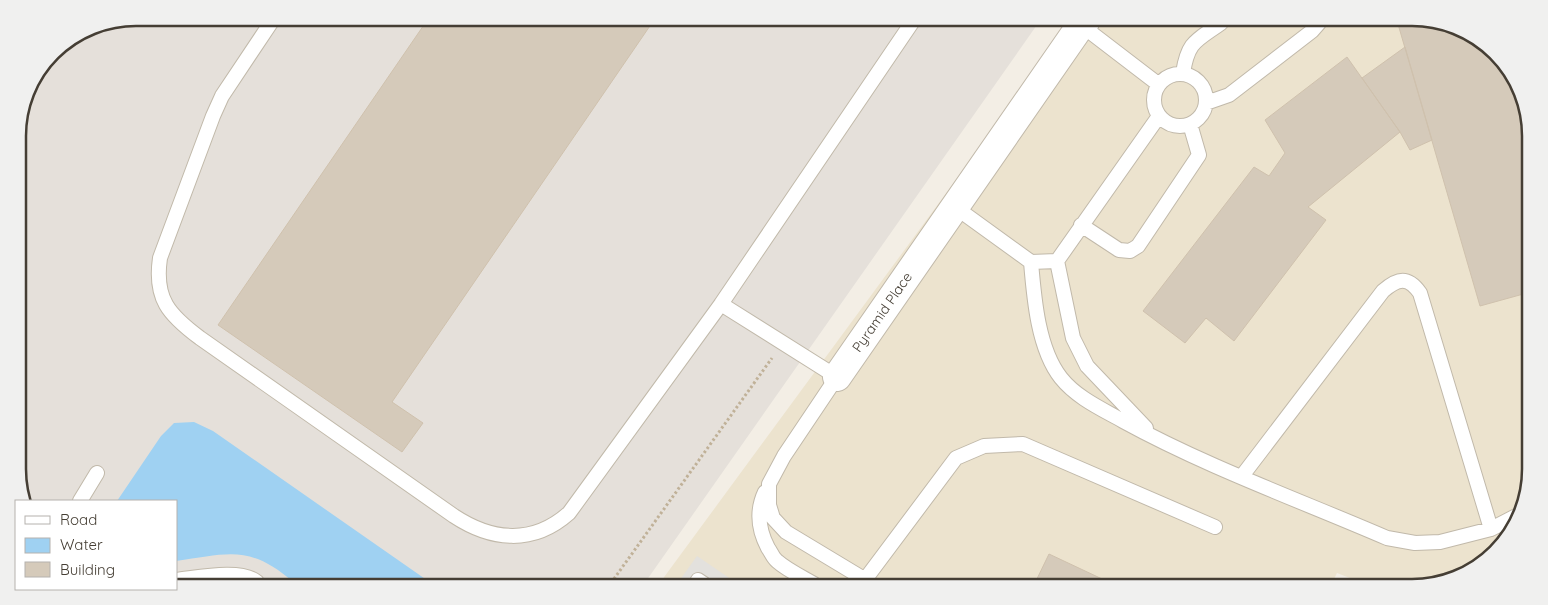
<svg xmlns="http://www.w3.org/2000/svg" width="1548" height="605" font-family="Quicksand,sans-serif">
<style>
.industrial{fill:#e5e0da}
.education{fill:#ece3ce}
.parking{fill:#e3e1dd}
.water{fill:#9fd1f2}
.building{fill:#d5caba;stroke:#cfc1ad}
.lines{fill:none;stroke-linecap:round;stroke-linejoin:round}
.service-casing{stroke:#c1b9aa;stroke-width:16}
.minor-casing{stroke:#c1b9aa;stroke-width:30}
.path{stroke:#c0b198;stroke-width:3;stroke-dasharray:2.5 2.5;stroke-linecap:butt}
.service{stroke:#fff;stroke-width:14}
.minor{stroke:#fff;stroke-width:28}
.labels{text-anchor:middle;stroke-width:4;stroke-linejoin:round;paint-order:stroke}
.street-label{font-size:14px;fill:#453e34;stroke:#fff}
.rim{fill:none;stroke:#453e34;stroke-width:2.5}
</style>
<rect width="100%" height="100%" fill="#f3eee5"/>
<path class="industrial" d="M137,18l902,4 -395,562 -468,-3v-80h-151l-5,-10 -2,-362 12,-45 28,-37 33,-21z"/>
<path class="education" d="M1072,22l378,2 51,34 28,63 -5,386 -40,56 -65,24h-46l-36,-14 -7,14 -671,-3z"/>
<path class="parking" d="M697,556l41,28h-61z"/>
<path class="water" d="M194,422l19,9 218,152 -138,-1c-43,-38 -65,-28 -117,-21v-60h-59l44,-65 13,-13z"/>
<path class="building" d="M428,19l226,1 -262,382 31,21 -21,29 -184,-127z
M1398,24h52l51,34 15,34 13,44 -2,157 -47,13z
M1405,47l27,93 -22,10 -10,-18 -38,-54z
M1347,57l53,75 -92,75 18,13 -92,121 -28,-23 -21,25 -42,-32 111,-144 15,9 16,-23 -20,-33z
M1049,554l68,32 -83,-1z"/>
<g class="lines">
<defs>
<path id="service" d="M274,18l-52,78 -9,20 -53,142c-6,41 9,57 40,80l254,178c38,25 79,29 115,-3l152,-209 192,-283
M1081,25l77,59
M1183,73c5,-32 13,-32 38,-50
M1154 100a26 26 0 1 1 52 0a26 26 0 1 1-52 0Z
M1206,103l23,-8 83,-64 7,-8
M955,207l76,55 26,-1
M1081,225l38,25 11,1 8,-5 61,-91 -9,-31
M1031,262c3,36 7,87 30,116 16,20 41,31 62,43 84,46 176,79 264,117l28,5 25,-1 51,-13 27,-14
M721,304l116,73 -53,79 -15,28v21l4,13 13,14 78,47
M1146,428l-59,-62 -14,-28 -16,-77 102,-145
M1242,476l141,-185c15,-13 25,-15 37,2l71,236
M765,492c-9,19 -7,37 3,56 3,4 5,10 9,13 10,9 25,16 37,23
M80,501l17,-28
M176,580c20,-2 65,-12 81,2
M696,584l2,-4 6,4
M861,585l95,-127 28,-12 39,-2 192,83"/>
<g id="minor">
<path id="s1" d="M837,377l244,-352 4,-3"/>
</g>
</defs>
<use href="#service" class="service-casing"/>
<use href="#minor" class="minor-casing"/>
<path class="path" d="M611,583l161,-225"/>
<use href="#service" class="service"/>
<use href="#minor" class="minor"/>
</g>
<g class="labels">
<g class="street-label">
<text dy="5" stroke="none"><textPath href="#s1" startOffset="79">Pyramid Place</textPath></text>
</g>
</g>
<path d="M0 0H1548V605H0ZM136 26H1412A110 110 0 0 1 1522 136V469A110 110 0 0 1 1412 579H136A110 110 0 0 1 26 469V136A110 110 0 0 1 136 26Z" fill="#f0f0ef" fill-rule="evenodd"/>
<path class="rim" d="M136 26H1412A110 110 0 0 1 1522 136V469A110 110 0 0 1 1412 579H136A110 110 0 0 1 26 469V136A110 110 0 0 1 136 26Z"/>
<rect x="15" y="500" width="162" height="90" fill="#ffffff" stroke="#b5b2ae"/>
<rect x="25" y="516" width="25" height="8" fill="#ffffff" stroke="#b5b2ae"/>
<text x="60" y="525" font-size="15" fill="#453e34">Road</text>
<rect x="25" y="538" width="25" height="15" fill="#9fd1f2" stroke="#b5b2ae"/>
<text x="60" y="550" font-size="15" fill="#453e34">Water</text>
<rect x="25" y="562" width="25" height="15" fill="#d5caba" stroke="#b5b2ae"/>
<text x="60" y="575" font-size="15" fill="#453e34">Building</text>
</svg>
